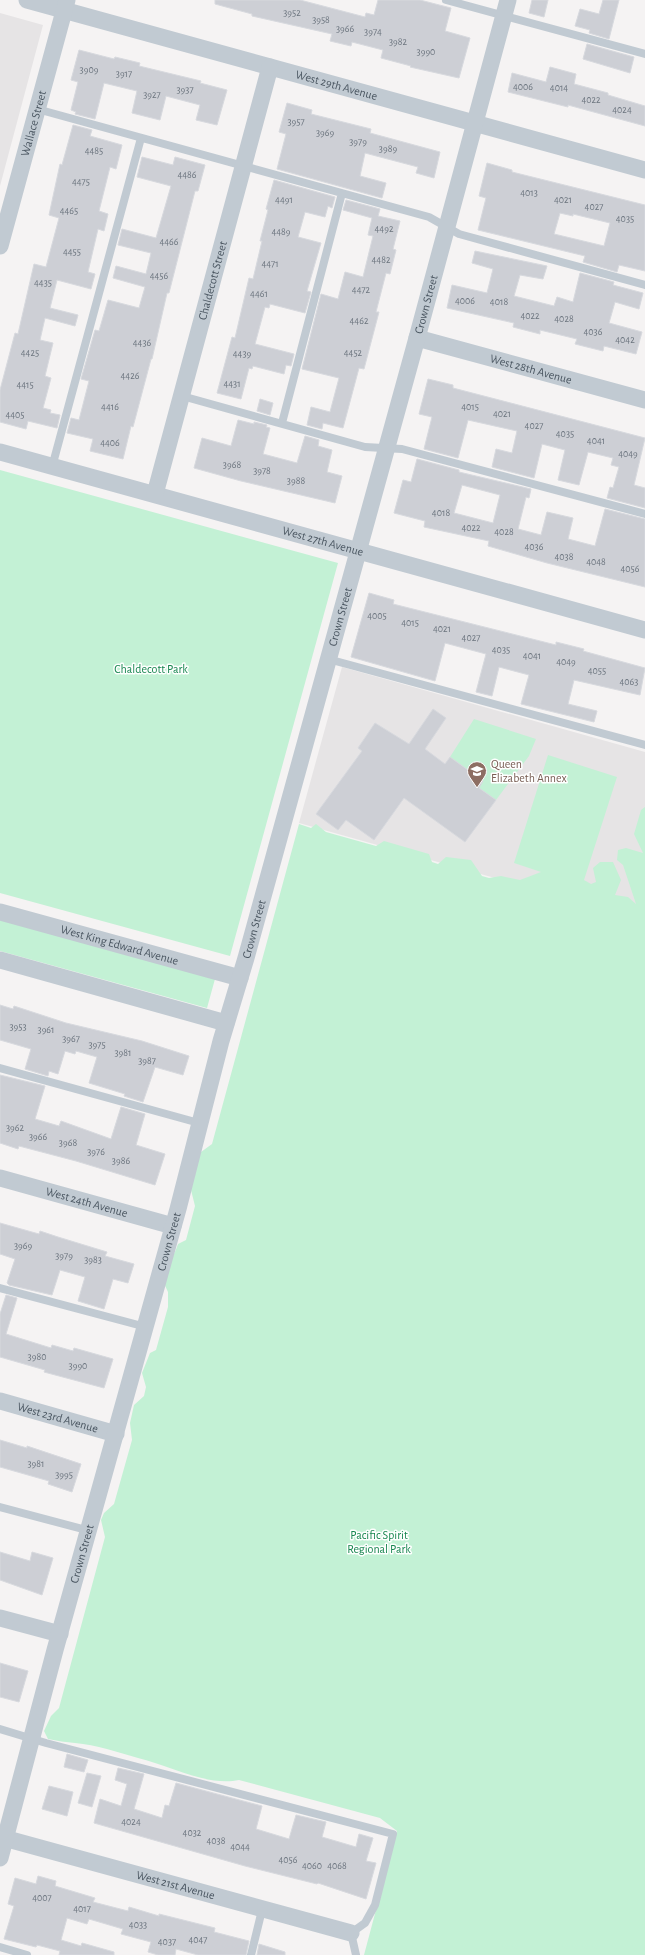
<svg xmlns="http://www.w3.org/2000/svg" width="645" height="1955" font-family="'Alegreya Sans',sans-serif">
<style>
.education{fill:#e6e4e5}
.green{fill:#c3f1d5}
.building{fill:#cdcfd5;stroke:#d7d9de;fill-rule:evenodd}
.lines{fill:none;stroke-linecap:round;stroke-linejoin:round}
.service{stroke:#c1cad2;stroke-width:8}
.minor{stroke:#c1cad2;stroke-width:17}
.labels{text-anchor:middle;stroke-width:3;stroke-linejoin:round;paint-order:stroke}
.number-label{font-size:10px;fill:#6b747e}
.street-label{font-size:12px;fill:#4a5661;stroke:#fff}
.park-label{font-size:12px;fill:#17864f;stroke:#fff}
.education-label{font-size:12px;fill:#785e54;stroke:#fff;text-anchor:start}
</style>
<rect width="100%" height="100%" fill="#f5f3f3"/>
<path class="education" d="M0,13l43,12 -43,161z
M342,667l303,85v168l-346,-97z"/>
<path class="green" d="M0,470l338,93 -108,393 -230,-63z
M474,719l62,20 -7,17 -33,44 -17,-12 4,-7 -33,-24z
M548,755l69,22 -33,103 7,4 5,-2 -3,-14 7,-6h13l8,18 -6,15 13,2 8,7 -13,-39 -6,-5 1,-10 8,-2 17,5 -9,-19 7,-24 4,-3v1148h-281l33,-124 -17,-13 -141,-38c-31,7 -71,-15 -101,-22 -20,-6 -42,-13 -63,-15 -9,-1 -18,-2 -27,-4l-4,-8 7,-15 8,-8 46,-171 -4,-17 3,-7 10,-9 18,-64 -2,-17 4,-18 10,-9 2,-9 -4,-14 8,-20 6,-3 12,-43v-15l-6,-13c4,-13 12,-22 16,-35l8,-4 9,-34 -6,-24 12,-30 11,-8 87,-320 12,4 5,-4 10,8 50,14 8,-5 45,13 3,8 6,2 8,-7 25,3 11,16 7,2 12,-2 19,4 21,-8 -27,-9z
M0,919l215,60 -8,29 -207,-57z"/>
<path class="building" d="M215,0h85l65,17 1,-4 8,2 4,-15h42l31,8 -6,23 25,7 -11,40 -49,-11 1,-1 -30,-8 2,-8 -31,-8 -1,4 -21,-5 2,-7 -80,-18v-2l-37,-10z
M532,0h16l-4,17 -15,-4z
M603,0h16l-10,39 -20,-6 1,-3 -15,-4 5,-17 19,5z
M587,44l47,13 -4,16 -47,-14z
M79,50l35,9 1,-2 25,6 -1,3 62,15 -1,2 27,7 -10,35 -21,-5 4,-15 -34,-9 -6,24 -28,-7 5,-22 -33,-8 -9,36 -20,-5 1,-2 -5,-2 7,-28 -7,-2z
M550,67l26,7 -2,10 34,9v2l37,11v20l-77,-21v2l-60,-15 4,-19 34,9z
M287,103l25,7 -1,4 60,15 -1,4 70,19 -6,26 -18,-5 2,-6 -53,-14 -5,23 26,7 -4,15 -105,-29 9,-35 -7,-2z
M73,125l19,5 -2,6 32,9 -6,24 -6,-2 -11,44 9,3 -4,17 -6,-2 -10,43 7,2 -4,15 -34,-9 -7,28 28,7 -3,11 -30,-8 -5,22 13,3 -8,33 6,2 -8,30 8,2 -1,3 10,2 -3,13 -29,-7 -2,8 -26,-7v-32l15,-57 3,1 16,-70 12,3 13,-49 -10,-3 11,-51 2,1z
M142,157l31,8 2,-8 30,8 -7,26h-3l-26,102h-2l-15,66h-1l-18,68 -2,-1 -8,33 -33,-8 3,-12 -26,-6 4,-15 8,2 10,-39 -8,-2 14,-49 4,1 9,-31 31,8 6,-21 -32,-9 3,-12 30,8 5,-21 -33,-8 4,-16 34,9 15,-52 -34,-9z
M487,163l25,7v2l133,33v66l-26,-6 -2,7 -34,-10 2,-6 -107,-26 8,-32 -7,-2zM560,213l13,3v-2l37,9 -6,23 -50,-12z
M274,180l61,17 -3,11 -4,-2 -3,11 -20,-5 -7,25 23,6 -14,48 4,1 -6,21 -35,-9 -1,4 -4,-1 -10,37 39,10 -3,12 -5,-1 -2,9 -31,-8 -1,3 -3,-1 -8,31 -24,-6 15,-56 3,1 14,-60 4,1 9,-38h-2l8,-31 -2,-1z
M346,200l34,9 -2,7 22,5 -7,28 3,1 -6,24 -4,-1 -10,39h3l-15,57 -5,-1 -16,60 -20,-5 -1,6 -15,-4 4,-18 19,5 9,-34 -37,-9 19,-75 17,5 7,-27 18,5 10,-41 -5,-1 4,-17 -29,-8z
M475,251l72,15 -4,13 -23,-4 -6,21 40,10 3,-9 16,5 7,-29 34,9 -1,3 30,8 -4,16 -24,-7 -6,21 33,9 -6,22 -32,-8 -1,5 -28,-7 2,-5 -37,-9v4l-27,-7 1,-4 -67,-15 5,-23 35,8 6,-24 -21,-6z
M428,379l25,6v3l192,50 -11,47 11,3v20l-38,-10 3,-11 3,1 6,-21 -8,-2 2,-7 -25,-6 -9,33 -21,-5 7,-30 -23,-6 -8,34 -42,-11 4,-18 16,4 5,-22 -49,-11 -10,38 -34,-9 8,-32 -13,-3z
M260,399l13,4 -3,12 -13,-4z
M238,420l16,4v-2l13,3 -1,2 4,1 -7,26 34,9 8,-27 14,4 -1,6 14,4 -5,22 15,4 -7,27 -94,-22 -47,-13 8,-30 29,8z
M417,459l38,10 4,1v2l72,17 -2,9 -3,-1 -8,32 23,6 6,-23 26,6 -5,21 27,7 10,-37 40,10v68l-98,-24 -59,-17 1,-5 -65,-14 1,-6 -31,-8 9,-33 8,2zM462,485l38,10 -7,28 -39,-10z
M369,593l25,7 -1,4 163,41v-3l28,7 -1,2 62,17 -5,27 -66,-15 -6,24 29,7 -3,11 -73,-18 8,-29 -30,-8 -7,29 -16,-4 10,-38 -41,-11 -10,38 -84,-24z
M433,709l13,9 -21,31 20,15 5,-7 33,24 -4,7 17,12 -31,42 -61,-44 -30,42 -28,-20 -8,10 -22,-16 46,-63 -4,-3 17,-25 34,21z
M0,1005l13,4 1,-3 52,17 76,18 47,15 -6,19 -28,-8 -12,35 -19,-6 1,-2 -36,-11 8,-26 -21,-6 -1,3 -10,-3 -7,23 -9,-3 -1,5 -23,-7 6,-20 -31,-9z
M0,1075l45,11 -10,33 24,7 2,-5 50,18 10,-32 24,7 -9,31 29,9 -10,31 -79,-24 -57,-15 -1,3 -18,-6z
M0,1223l39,11 1,-3 18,6 49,15 -2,4 29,8 -6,19 -15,-4 -9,30 -26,-8 7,-24 -25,-7 -8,25 -43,-10 -2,-2 8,-24 -15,-5z
M6,1295l11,3 -11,36 45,14 1,-3 21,6 1,-3 39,11 -9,29 -60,-16 1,-2 -45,-13v-43z
M0,1440l27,8v-2l54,18 -9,28 -24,-8 1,-3 -49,-14z
M0,1552l30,9 2,-9 21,6 -11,37 -42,-15z
M0,1663l28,8 -9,31 -19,-5z
M67,1754l21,6 -4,12 -20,-5z
M118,1768l26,6 -10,35 28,9 3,-13 4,1 7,-23 86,23 -6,23 33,10 7,-24 30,7 -4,15 34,10 3,-13 14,4 -7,23 10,2 -10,36 -48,-16 -1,1 -72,-18 -151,-43 6,-24 21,7 6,-22 -12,-4z
M87,1773l14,3 -9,31 -14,-4z
M49,1786l24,6 -6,24 -25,-7z
M38,1876l18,5 -1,5 40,12 -2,4 35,9 1,-4 30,9v-2l56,14 -1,4 35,9 -3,14h-48l-22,-6 -1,6h-17l-10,-3 3,-10 -30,-8 2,-5 -34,-10 -2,5 -20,-6 -6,22 20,6 1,-3 32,9v3h-55l1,-4 -23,-6 -1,2 -32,-8 10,-33 -6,-2 7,-26 21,6z
M259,1944l26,8v3h-28z"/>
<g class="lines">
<path class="service" d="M446,0l199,54
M37,109l392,108 30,17 186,51
M182,396l183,51 37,2 243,65
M282,423l60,-230
M52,467l89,-329
M328,659l317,86
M0,1068l199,55
M0,1288l146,39
M0,1507l90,24
M0,1729l46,14 347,91 -18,71 -10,18 -14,10 5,22
M0,1947l27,8
M251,1955l11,-45"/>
<g class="minor">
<path id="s1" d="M27,0l618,170"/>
<path id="s2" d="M0,246l67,-246"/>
<path id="s3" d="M417,338l228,62"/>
<path id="s4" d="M0,452l645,178"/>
<path id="s5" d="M155,494l115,-427"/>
<path id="s6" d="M0,912l240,66"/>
<path d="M0,960l226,63"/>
<path id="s7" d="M0,1178l173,48"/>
<path id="s8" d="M0,1401l116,33"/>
<path d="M0,1618l60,16"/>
<path id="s9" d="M0,1837l351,96"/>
<path id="s10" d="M0,1858l55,-208 123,-441 43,-168 25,-83 171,-620 91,-338"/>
</g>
</g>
<defs>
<symbol id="school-pin" viewBox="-11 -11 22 30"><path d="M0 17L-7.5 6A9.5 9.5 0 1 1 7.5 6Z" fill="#8d6e63" stroke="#fff"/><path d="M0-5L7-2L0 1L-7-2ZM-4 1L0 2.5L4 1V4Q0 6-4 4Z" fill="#fff"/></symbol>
</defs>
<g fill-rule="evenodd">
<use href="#school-pin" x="466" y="760" width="22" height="30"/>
</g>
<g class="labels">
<g class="number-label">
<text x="292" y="16">3952</text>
<text x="321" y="23">3958</text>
<text x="345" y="32">3966</text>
<text x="373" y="35">3974</text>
<text x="398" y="45">3982</text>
<text x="426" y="55">3990</text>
<text x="89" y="73">3909</text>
<text x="124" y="77">3917</text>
<text x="523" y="90">4006</text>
<text x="559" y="91">4014</text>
<text x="185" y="93">3937</text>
<text x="152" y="98">3927</text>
<text x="591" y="103">4022</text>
<text x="622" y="113">4024</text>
<text x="296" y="125">3957</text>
<text x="325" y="136">3969</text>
<text x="358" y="145">3979</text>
<text x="388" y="152">3989</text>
<text x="94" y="154">4485</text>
<text x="187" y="178">4486</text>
<text x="81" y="185">4475</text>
<text x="529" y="196">4013</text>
<text x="284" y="203">4491</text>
<text x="563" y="203">4021</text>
<text x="594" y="210">4027</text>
<text x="69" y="214">4465</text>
<text x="625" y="222">4035</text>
<text x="384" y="232">4492</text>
<text x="281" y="235">4489</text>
<text x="169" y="245">4466</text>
<text x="72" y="255">4455</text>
<text x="381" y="263">4482</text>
<text x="270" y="267">4471</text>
<text x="159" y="279">4456</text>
<text x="43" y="286">4435</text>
<text x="361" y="293">4472</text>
<text x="259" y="297">4461</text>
<text x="465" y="304">4006</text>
<text x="499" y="305">4018</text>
<text x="530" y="319">4022</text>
<text x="564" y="322">4028</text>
<text x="359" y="324">4462</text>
<text x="593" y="335">4036</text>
<text x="625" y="343">4042</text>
<text x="142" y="346">4436</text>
<text x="30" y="356">4425</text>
<text x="353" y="356">4452</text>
<text x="242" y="357">4439</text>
<text x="130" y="379">4426</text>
<text x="232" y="387">4431</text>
<text x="25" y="388">4415</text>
<text x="110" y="410">4416</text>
<text x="470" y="410">4015</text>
<text x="502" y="417">4021</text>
<text x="15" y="418">4405</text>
<text x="534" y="429">4027</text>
<text x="565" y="437">4035</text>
<text x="596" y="444">4041</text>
<text x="110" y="446">4406</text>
<text x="628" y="457">4049</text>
<text x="232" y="468">3968</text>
<text x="262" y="474">3978</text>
<text x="296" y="484">3988</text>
<text x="441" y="516">4018</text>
<text x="471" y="531">4022</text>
<text x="504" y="535">4028</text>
<text x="534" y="550">4036</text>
<text x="564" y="560">4038</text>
<text x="596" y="565">4048</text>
<text x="630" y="572">4056</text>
<text x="377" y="619">4005</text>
<text x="410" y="626">4015</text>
<text x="442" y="632">4021</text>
<text x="471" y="641">4027</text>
<text x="501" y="653">4035</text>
<text x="532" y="659">4041</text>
<text x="566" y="665">4049</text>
<text x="597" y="674">4055</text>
<text x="629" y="685">4063</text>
<text x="18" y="1030">3953</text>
<text x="46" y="1033">3961</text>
<text x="71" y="1042">3967</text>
<text x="97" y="1048">3975</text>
<text x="123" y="1056">3981</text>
<text x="147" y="1064">3987</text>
<text x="15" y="1131">3962</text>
<text x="38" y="1140">3966</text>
<text x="68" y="1146">3968</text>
<text x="96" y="1155">3976</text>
<text x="121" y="1164">3986</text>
<text x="23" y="1249">3969</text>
<text x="64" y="1259">3979</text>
<text x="93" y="1263">3983</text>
<text x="37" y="1360">3980</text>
<text x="78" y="1369">3990</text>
<text x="36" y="1467">3981</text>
<text x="64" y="1478">3995</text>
<text x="131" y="1825">4024</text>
<text x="192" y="1836">4032</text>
<text x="216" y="1844">4038</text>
<text x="240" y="1850">4044</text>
<text x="288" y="1863">4056</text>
<text x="312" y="1869">4060</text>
<text x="337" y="1869">4068</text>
<text x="42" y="1901">4007</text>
<text x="82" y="1912">4017</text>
<text x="138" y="1928">4033</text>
<text x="198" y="1943">4047</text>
<text x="167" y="1945">4037</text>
</g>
<g class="street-label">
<text dy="4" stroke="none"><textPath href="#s1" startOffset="321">West 29th Avenue</textPath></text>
<text dy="4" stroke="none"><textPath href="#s2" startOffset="127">Wallace Street</textPath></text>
<text dy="4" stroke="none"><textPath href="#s5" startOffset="221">Chaldecott Street</textPath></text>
<text dy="4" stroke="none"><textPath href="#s10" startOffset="1611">Crown Street</textPath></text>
<text dy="4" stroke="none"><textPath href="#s3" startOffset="118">West 28th Avenue</textPath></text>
<text dy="4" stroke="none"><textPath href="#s4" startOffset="335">West 27th Avenue</textPath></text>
<text dy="4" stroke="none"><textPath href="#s10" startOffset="1287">Crown Street</textPath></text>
<text dy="4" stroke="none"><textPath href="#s10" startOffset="963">Crown Street</textPath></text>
<text dy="4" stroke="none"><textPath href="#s6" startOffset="124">West King Edward Avenue</textPath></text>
<text dy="4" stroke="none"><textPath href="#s7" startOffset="90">West 24th Avenue</textPath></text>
<text dy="4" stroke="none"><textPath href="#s10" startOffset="639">Crown Street</textPath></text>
<text dy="4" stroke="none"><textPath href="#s8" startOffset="60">West 23rd Avenue</textPath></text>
<text dy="4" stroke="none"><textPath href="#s10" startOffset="315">Crown Street</textPath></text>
<text dy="4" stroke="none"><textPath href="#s9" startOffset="182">West 21st Avenue</textPath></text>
</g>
<g class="park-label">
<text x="151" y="673">Chaldecott Park</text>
<text x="379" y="1539">Pacific Spirit<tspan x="379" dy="14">Regional Park</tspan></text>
</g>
<g class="education-label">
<text x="491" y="768">Queen<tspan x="491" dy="14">Elizabeth Annex</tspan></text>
</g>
</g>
</svg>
